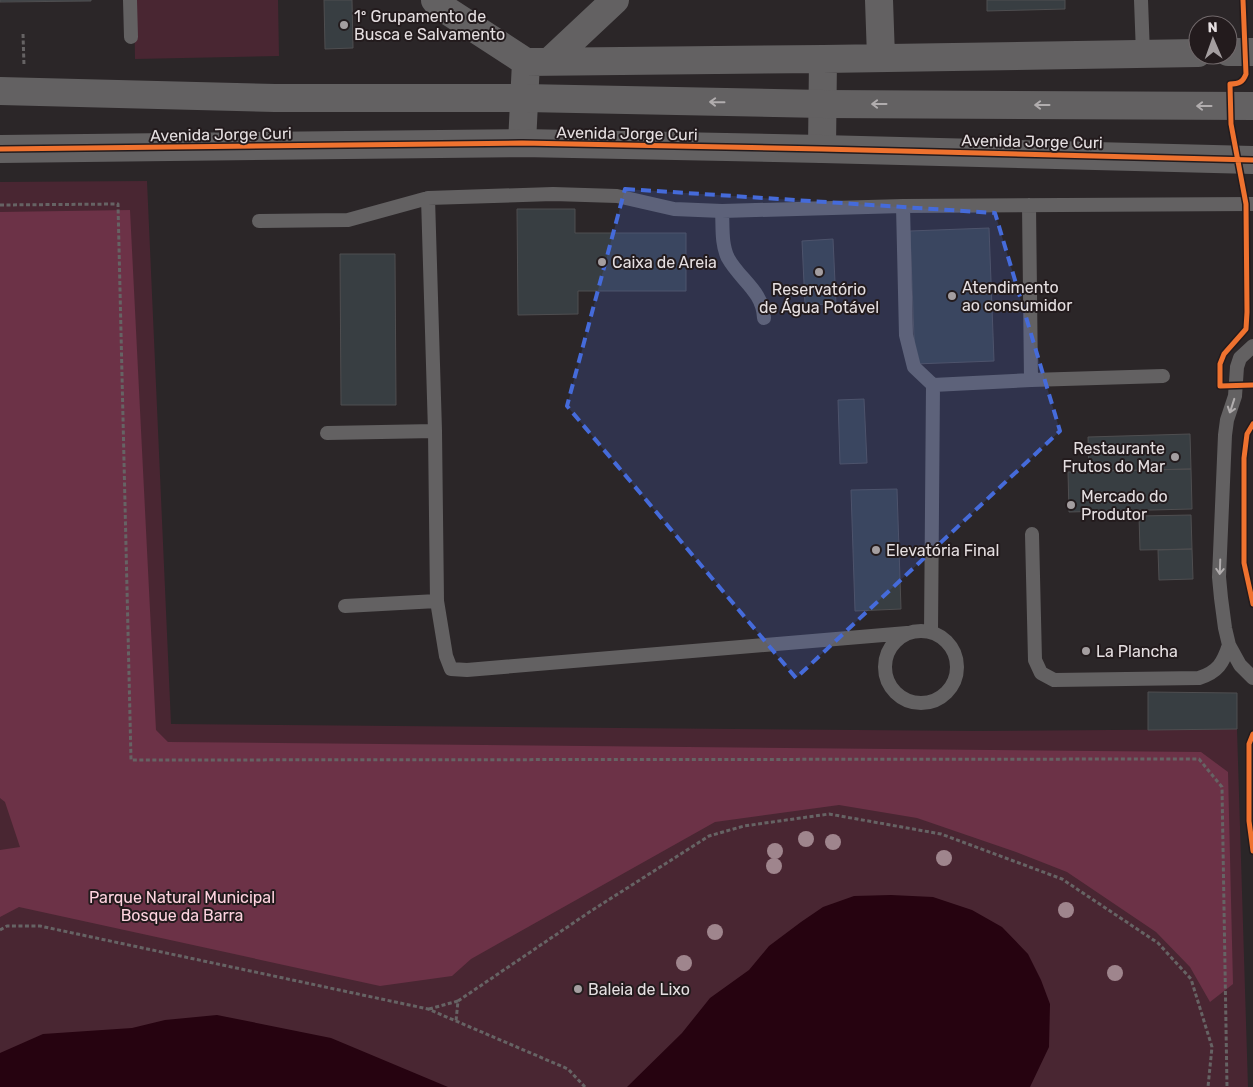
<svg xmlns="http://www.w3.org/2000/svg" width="1253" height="1087" font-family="Rubik,sans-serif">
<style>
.green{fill:#492632}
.forest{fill:#6c3247}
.water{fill:#260310}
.building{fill:#383e42;stroke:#4f4e50}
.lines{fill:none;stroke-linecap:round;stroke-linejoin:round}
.path{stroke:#666364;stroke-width:3;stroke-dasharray:4 2.5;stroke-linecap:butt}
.service{stroke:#636162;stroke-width:14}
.minor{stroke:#636162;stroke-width:28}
.tertiary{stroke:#636162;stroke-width:28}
.cycleway-casing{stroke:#231b1d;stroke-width:8}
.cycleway{stroke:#ef722f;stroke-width:5}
.tree{fill:#9f858d}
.oneway{stroke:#b1adae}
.marked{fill:#456bda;fill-opacity:0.2;stroke:#456bda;stroke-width:4;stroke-dasharray:10 6;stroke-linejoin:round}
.poi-dot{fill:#a49ea0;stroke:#231b1d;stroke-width:2}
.labels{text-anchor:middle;stroke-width:4;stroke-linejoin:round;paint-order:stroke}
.poi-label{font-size:16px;fill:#e5dfe1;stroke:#231b1d;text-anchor:start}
.street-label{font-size:16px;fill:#e5dfe1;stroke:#231b1d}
.park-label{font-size:16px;fill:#fed3df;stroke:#231b1d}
</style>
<rect width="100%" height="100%" fill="#2b2628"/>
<path class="green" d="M134,0h144l1,56 -144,3z
M147,181l24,543 807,7 259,-2 11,358h-1248v-905z"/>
<path class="forest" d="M130,210l26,520 12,12 1033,10 27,20 5,212 -23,18 -20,-35 -34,-35 -89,-60 -51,-20 -99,-34 -78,-13 -124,17 -244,137 -19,17 -72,10 -361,-79 -19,10v-67l20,-3 -15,-45 -5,-4v-586z"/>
<path class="water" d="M891,895l42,2 39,13 30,17 26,27 13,26 9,24 -1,43 -19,40h-403l55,-54 28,-35 39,-28 20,-24 32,-24 22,-15 31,-11z
M217,1015l114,23 117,49h-448v-34l43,-19 89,-6 33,-8z"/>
<path class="building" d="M0,0h91v1l-91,1z
M324,0h28l1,48 -28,1z
M987,0h78v9l-78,2z
M517,209h58v24h111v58h-108v23l-60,1z
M989,228l5,133 -79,3 -5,-133z
M833,239l3,65 -31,1 -3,-64z
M340,254h55l1,151h-55z
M864,399l3,64 -27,1 -2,-64z
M1190,434l1,35 -102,2 -1,-34z
M1191,469l1,40 -123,3 -1,-40z
M897,489l4,120 -46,2 -4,-121z
M1191,515l1,34 -52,1 -1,-34z
M1192,549l1,30 -34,1 -1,-30z
M1148,692l89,1v36l-89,1z"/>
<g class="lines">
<path class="path" d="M23,34l1,32
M0,205l118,-1 13,556 1068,-1 23,28 5,300
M1249,821h4
M0,930l7,-4h33l388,83 140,60 17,18
M458,1001l133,-90 118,-75 35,-10 85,-12 112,20 121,45 96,64 33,36 21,68 -4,40
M429,1009l29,-8 -2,20"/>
<path class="service" d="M130,0l1,37
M1141,0l2,54
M428,198l7,233 2,170 9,55 5,13 16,1 440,-37
M1029,205l2,175
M903,206l3,129 8,32 19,18 -2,247
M722,211c1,15 -1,33 6,47 12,22 35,33 36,60
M259,221l89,-1 80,-22 125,-4 64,2 57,13 48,2 181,-5 350,-2
M1253,346l-13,12 -3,9 -2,29 -8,24 -2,15 -6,142 2,21 4,30 4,17 11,20 13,13
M933,385l98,-5 132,-4
M327,433l108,-2
M1032,534l3,126 6,13 13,7 145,-2c19,-6 24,-15 30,-33
M345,606l92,-5
M885 667a36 36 0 1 1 72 0a36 36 0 1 1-72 0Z"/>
<path class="minor" d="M435,0l5,6 86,56 297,-3 375,-6
M879,0l2,57
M1228,52h25
M550,61l65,-61
M522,143l4,-81
M822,149l1,-90"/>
<path class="tertiary" d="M0,91l275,7h250l298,6 430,2
M0,149l522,-6 300,6 431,11"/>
<defs>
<path id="cycleway" d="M1243,0l3,74c-3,8 -7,10 -16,10l1,40 15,80 1,108 -1,17 -22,25 -4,10v22l33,-1
M0,149l522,-6 300,6 431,11
M1253,424l-6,10 -3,24v105l9,41
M1253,734l-4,10v77l4,30"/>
</defs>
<use href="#cycleway" class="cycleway-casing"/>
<use href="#cycleway" class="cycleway"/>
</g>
<g class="tree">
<circle cx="806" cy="839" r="8"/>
<circle cx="833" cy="842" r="8"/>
<circle cx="775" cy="851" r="8"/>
<circle cx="944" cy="858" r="8"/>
<circle cx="774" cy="866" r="8"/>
<circle cx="1066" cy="910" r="8"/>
<circle cx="715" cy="932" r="8"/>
<circle cx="684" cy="963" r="8"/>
<circle cx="1115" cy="973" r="8"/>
</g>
<defs><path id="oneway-shaft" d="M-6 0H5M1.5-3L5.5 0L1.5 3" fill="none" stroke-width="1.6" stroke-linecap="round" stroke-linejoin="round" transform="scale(1.25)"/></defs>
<g class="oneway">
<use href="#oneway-shaft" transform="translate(717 102) rotate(-179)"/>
<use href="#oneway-shaft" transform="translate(879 104) rotate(-180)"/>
<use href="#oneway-shaft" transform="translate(1042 105) rotate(-180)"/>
<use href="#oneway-shaft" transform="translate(1204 106) rotate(-180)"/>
<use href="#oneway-shaft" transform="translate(1232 406) rotate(108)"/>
<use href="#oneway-shaft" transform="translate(1220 567) rotate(92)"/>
</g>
<path class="marked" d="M625,189l370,24 65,218 -264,247 -229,-272z"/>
<g class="poi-dot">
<circle cx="344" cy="25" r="5"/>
<circle cx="602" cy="262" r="5"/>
<circle cx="819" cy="272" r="5"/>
<circle cx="952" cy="296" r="5"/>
<circle cx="1175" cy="457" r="5"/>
<circle cx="1071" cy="505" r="5"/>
<circle cx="876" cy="550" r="5"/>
<circle cx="1086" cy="651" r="5"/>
<circle cx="578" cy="989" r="5"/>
</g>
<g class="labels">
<g class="poi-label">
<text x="354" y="22">1º Grupamento de<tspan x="354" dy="18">Busca e Salvamento</tspan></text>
<text x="612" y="268">Caixa de Areia</text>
<text x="962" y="293">Atendimento<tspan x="962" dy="18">ao consumidor</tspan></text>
<text x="819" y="295" text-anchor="middle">Reservatório<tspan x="819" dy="18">de Água Potável</tspan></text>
<text x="1165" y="454" text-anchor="end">Restaurante<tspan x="1165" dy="18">Frutos do Mar</tspan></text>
<text x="1081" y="502">Mercado do<tspan x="1081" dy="18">Produtor</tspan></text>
<text x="886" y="556">Elevatória Final</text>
<text x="1096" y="657">La Plancha</text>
<text x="588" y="995">Baleia de Lixo</text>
</g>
<g class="street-label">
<text transform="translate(627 133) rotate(1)" y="6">Avenida Jorge Curi</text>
<text transform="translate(221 134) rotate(-1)" y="6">Avenida Jorge Curi</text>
<text transform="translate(1032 141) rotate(1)" y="6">Avenida Jorge Curi</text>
</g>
<g class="park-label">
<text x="182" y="903">Parque Natural Municipal<tspan x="182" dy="18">Bosque da Barra</tspan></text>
</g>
</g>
<g transform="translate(1213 40) rotate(358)"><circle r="24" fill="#231b1d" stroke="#71696b"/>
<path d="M0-4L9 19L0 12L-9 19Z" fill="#a49ea0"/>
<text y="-8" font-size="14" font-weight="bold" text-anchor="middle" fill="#e5dfe1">N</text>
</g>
</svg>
